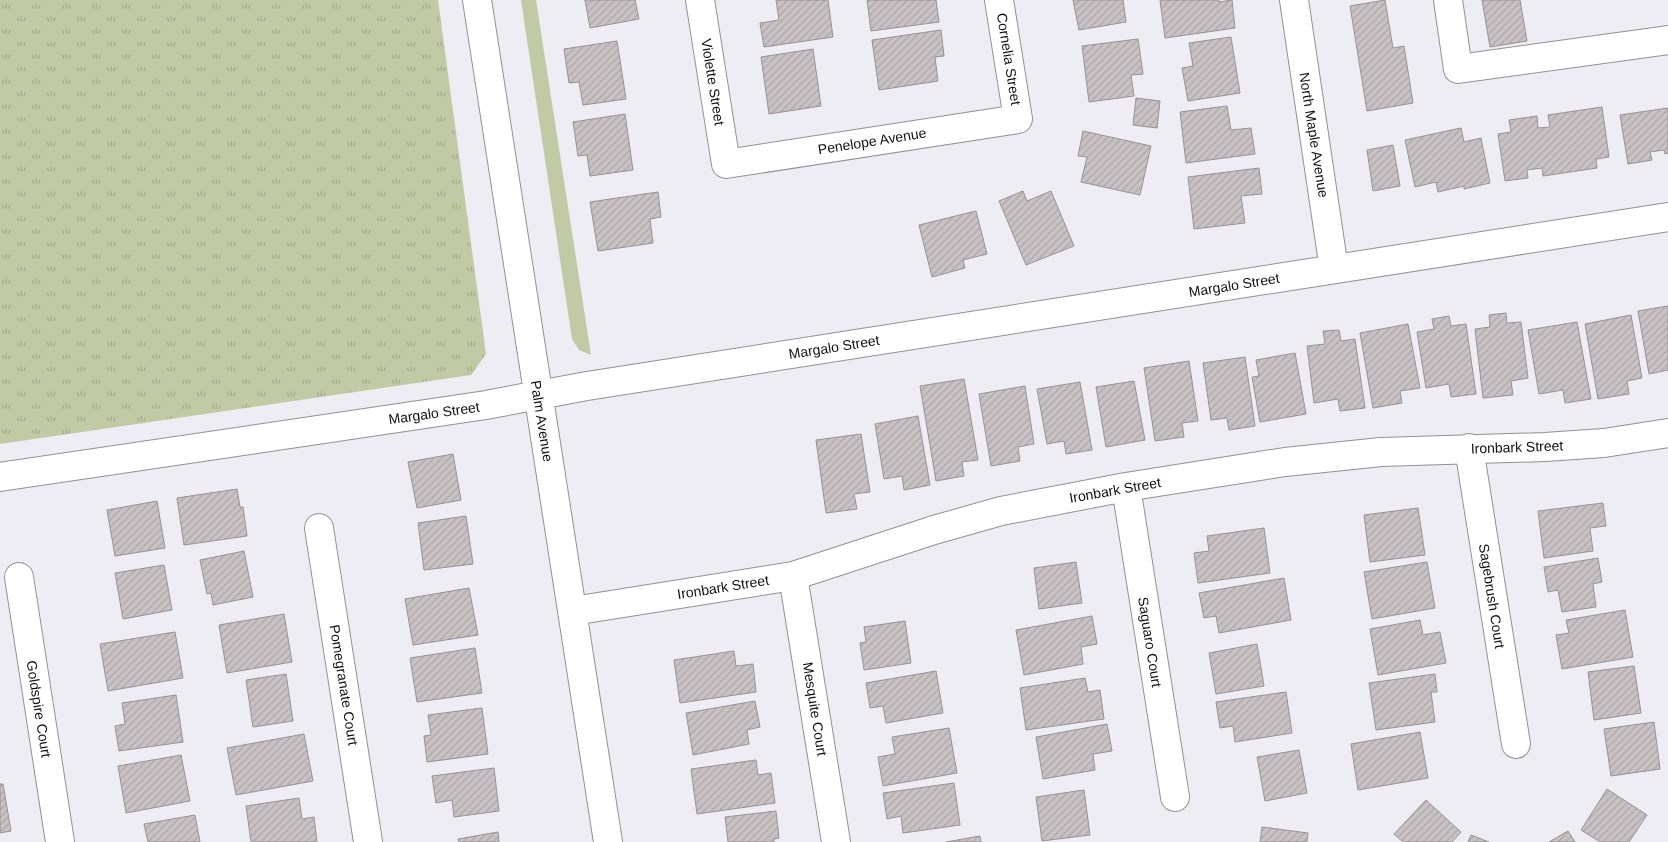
<svg xmlns="http://www.w3.org/2000/svg" width="1668" height="842" font-family="Arial,sans-serif">
<style>
.grass{fill:url(#grass-tufts)}
.park{fill:#c1c9a5}
.building{fill:url(#building-hatch);stroke:#989295}
.lines{fill:none;stroke-linecap:round;stroke-linejoin:round}
.street-casing{stroke:#919196;stroke-width:30}
.secondary-casing{stroke:#919196;stroke-width:30}
.street{stroke:#fff;stroke-width:28}
.secondary{stroke:#fff;stroke-width:28}
.labels{text-anchor:middle;stroke-width:5;stroke-linejoin:round;paint-order:stroke}
.street-label{font-size:14px;fill:#101012;stroke:#fff}
</style>
<defs>
<pattern id="grass-tufts" width="24" height="20" patternUnits="userSpaceOnUse" patternTransform="scale(1.25)"><rect width="24" height="20" fill="#c1c9a5"/><path d="M3 7l-1-3M5 7V3M7 7l1-3M15 17l-1-3M17 17v-4M19 17l1-3" fill="none" stroke="#a5ac8d"/></pattern>
<pattern id="building-hatch" width="6" height="6" patternUnits="userSpaceOnUse" patternTransform="scale(1.25)"><rect width="6" height="6" fill="#c8c2c5"/><path d="M-1 1l2-2M0 6l6-6M5 7l2-2" fill="none" stroke="#aba6a8"/></pattern>
</defs>
<rect width="100%" height="100%" fill="#ededf3"/>
<path class="grass" d="M0,0h438l48,354 -15,21 -471,69z"/>
<path class="park" d="M521,0h15l55,355 -12,-5 -7,-11z"/>
<path class="building" d="M585,0h50l4,19 -49,9z
M776,0h52l5,37 -69,10 -4,-24 19,-3z
M867,0h69l3,22 -68,9z
M1073,0h50l3,22 -47,8z
M1160,0h59v2l13,-2 3,28 -70,10z
M1385,0l8,48 11,-2 9,57 -46,8 -17,-105z
M1482,0h38l7,41 -37,6z
M941,30l3,26 -9,1 3,24 -59,9 -7,-50z
M1231,37l9,56 -52,8 -6,-33 11,-2 -4,-23z
M1138,39l5,35 -12,1 3,21 -45,6 -7,-56z
M617,41l9,58 -43,6 -4,-23 -10,1 -5,-34z
M813,49l8,57 -52,8 -8,-57z
M1136,98l24,3 -3,27 -24,-3z
M1227,106l4,24 20,-2 4,26 -69,9 -6,-51z
M1602,107l7,50 -13,2 1,9 -54,8 -1,-8 -15,2 1,8 -23,3 -7,-47 13,-2 -2,-12 28,-4 1,12 12,-1 -2,-12z
M1668,108v45l-3,1 -1,-4 -14,2 2,8 -24,4 -8,-49z
M625,114l8,56 -43,6 -3,-21 -9,1 -5,-34z
M1461,128l3,14 17,-4 9,45 -26,6v-3l-26,6 -2,-10 -21,5 -10,-47z
M1083,131l68,15 -11,49 -59,-13 6,-25 -9,-1z
M1393,145l7,41 -27,5 -6,-41z
M1259,168l3,26 -21,2 4,27 -51,6 -6,-52z
M1023,191l4,10 24,-10 23,55 -48,19 -27,-64z
M658,192l3,25 -11,2 3,24 -55,8 -8,-49z
M976,211l11,43 -24,6 2,8 -33,9 -13,-52z
M1668,306v64l-19,4 -11,-63z
M1506,313l1,10 14,-1 7,56 -17,3 2,14 -30,3 -8,-69 15,-2 -1,-12z
M1631,315l11,63 -15,3 2,13 -31,5 -13,-75z
M1449,316l2,10 15,-2 10,70 -25,3 -2,-13 -23,4 -9,-56 17,-3 -2,-10z
M1577,322l14,77 -26,4 -2,-13 -24,4 -11,-64z
M1408,324l12,64 -20,3 2,12 -29,5 -13,-75z
M1339,330l2,11 14,-2 10,69 -25,3 -2,-12 -24,4 -7,-57 18,-2 -2,-13z
M1295,353l11,61 -46,8 -8,-45 7,-1 -3,-16z
M1245,357l10,69 -26,4 -2,-12 -16,2 -8,-57z
M1189,361l9,60 -16,2 2,14 -29,4 -11,-73z
M964,379l14,81 -16,2 2,14 -28,5 -16,-95z
M1134,381l11,59 -39,7 -10,-60z
M1080,382l12,68 -26,4 -2,-13 -17,3 -10,-55z
M1025,386l9,58 -16,3 2,14 -29,5 -12,-72z
M918,416l12,69 -26,5 -2,-14 -18,3 -9,-55z
M861,434l9,58 -16,2 3,15 -31,4 -10,-73z
M453,454l8,46 -44,8 -9,-46z
M237,489l3,18h3l4,29 -63,9 -7,-47z
M157,501l8,47 -50,8 -8,-46z
M1603,503l3,23 -16,2 3,23 -49,7 -6,-47z
M1418,508l7,47 -55,7 -6,-47z
M466,516l7,48 -49,6 -6,-47z
M1264,528l6,45 -72,10 -4,-30 15,-2 -2,-15z
M244,551l9,46 -40,8 -2,-12 -4,1 -7,-34z
M1598,558l4,24 -9,2 3,23 -34,5 -4,-22 -10,2 -4,-25z
M1076,562l6,41 -43,6 -5,-41z
M1427,562l8,46 -63,11 -8,-47z
M164,565l8,45 -49,9 -8,-46z
M1284,578l7,42 -72,13 -3,-17 -12,2 -5,-25z
M469,588l9,47 -65,10 -8,-46z
M1625,610l8,47 -71,12 -6,-34 13,-2 -3,-13z
M284,614l8,48 -65,11 -8,-48z
M1092,616l5,28 -16,3 2,17 -59,11 -8,-45z
M1420,620l3,15 17,-3 6,31 -68,12 -8,-46z
M905,621l6,42 -47,7 -4,-27 6,-1 -2,-15z
M175,632l8,46 -75,13 -8,-47z
M1257,644l7,42 -48,8 -7,-41z
M475,648l7,45 -65,9 -7,-44z
M734,651l2,15 17,-2 3,28 -76,11 -6,-43z
M1634,666l7,47 -47,7 -6,-48z
M936,671l7,42 -57,10 -3,-17 -13,2 -4,-25z
M286,674l7,47 -40,6 -7,-47z
M1435,674l2,18h-6l4,30 -59,8 -7,-47z
M1085,678l3,14 12,-2 4,29 -78,11 -6,-42z
M1286,692l6,41 -57,9 -2,-16 -13,2 -4,-26z
M176,695l7,47 -64,9 -4,-25 10,-2 -3,-21z
M755,701l5,26 -13,3 2,14 -56,11 -7,-42z
M482,708l6,46 -61,8 -3,-26 7,-1 -3,-20z
M1654,722l6,47 -49,7 -7,-47z
M1107,724l5,27 -19,3 2,16 -52,9 -7,-42z
M949,728l8,45 -74,13 -5,-29 17,-3 -3,-17z
M1420,732l8,46 -70,12 -7,-46z
M304,734l9,47 -77,14 -9,-47z
M1299,750l8,43 -42,8 -8,-44z
M181,755l9,46 -64,12 -8,-47z
M756,760l2,15 13,-2 4,30 -78,11 -6,-45z
M494,768l5,43 -45,6 -2,-17 -16,3 -4,-27z
M954,783l6,42 -57,8 -2,-17 -14,3 -4,-26z
M0,784h3l8,47 -11,2z
M1607,789l40,26 -18,27h-29l-19,-12z
M1084,790l6,45 -48,6 -6,-44z
M299,798l3,21 12,-2 3,25h-66l-5,-36z
M1426,800l35,32 -9,10h-49l-9,-8z
M776,811l3,27 -5,1v3h-46l-3,-25z
M195,815l5,27h-52l-4,-18z
M1262,827l46,6 -1,9h-47z
M1568,831l7,11h-26z
M498,832l1,10h-40l-1,-3z
M1471,835l18,7h-21z
M980,836l1,6h-35z"/>
<g class="lines">
<defs>
<path id="street" d="M700,0l26,164 292,-45 -19,-119
M1294,0l40,269
M1448,0l10,69 210,-29
M1469,448l47,296
M1126,487l49,310
M319,528l49,314
M793,576l43,266
M19,577l41,265
M573,611l220,-35 141,-46 67,-19 125,-24 159,-25 96,-10 164,-5 59,-4 64,-10"/>
<path id="secondary" d="M477,0l131,842
M0,477l486,-72 101,-19 1081,-169"/>
</defs>
<use href="#street" class="street-casing"/>
<use href="#secondary" class="secondary-casing"/>
<use href="#street" class="street"/>
<use href="#secondary" class="secondary"/>
</g>
<g class="labels">
<g class="street-label">
<text transform="translate(1009 59) rotate(81)" y="5">Cornelia Street</text>
<text transform="translate(713 82) rotate(81)" y="5">Violette Street</text>
<text transform="translate(1314 135) rotate(81)" y="5">North Maple Avenue</text>
<text transform="translate(872 141) rotate(-9)" y="5">Penelope Avenue</text>
<text transform="translate(1234 285) rotate(-9)" y="5">Margalo Street</text>
<text transform="translate(834 347) rotate(-9)" y="5">Margalo Street</text>
<text transform="translate(434 413) rotate(-8)" y="5">Margalo Street</text>
<text transform="translate(542 421) rotate(81)" y="5">Palm Avenue</text>
<text transform="translate(1517 447) rotate(-2)" y="5">Ironbark Street</text>
<text transform="translate(1115 490) rotate(-10)" y="5">Ironbark Street</text>
<text transform="translate(723 587) rotate(-9)" y="5">Ironbark Street</text>
<text transform="translate(1492 596) rotate(81)" y="5">Sagebrush Court</text>
<text transform="translate(1150 642) rotate(81)" y="5">Saguaro Court</text>
<text transform="translate(344 685) rotate(81)" y="5">Pomegranate Court</text>
<text transform="translate(39 709) rotate(81)" y="5">Goldspire Court</text>
<text transform="translate(815 709) rotate(81)" y="5">Mesquite Court</text>
</g>
</g>
</svg>
